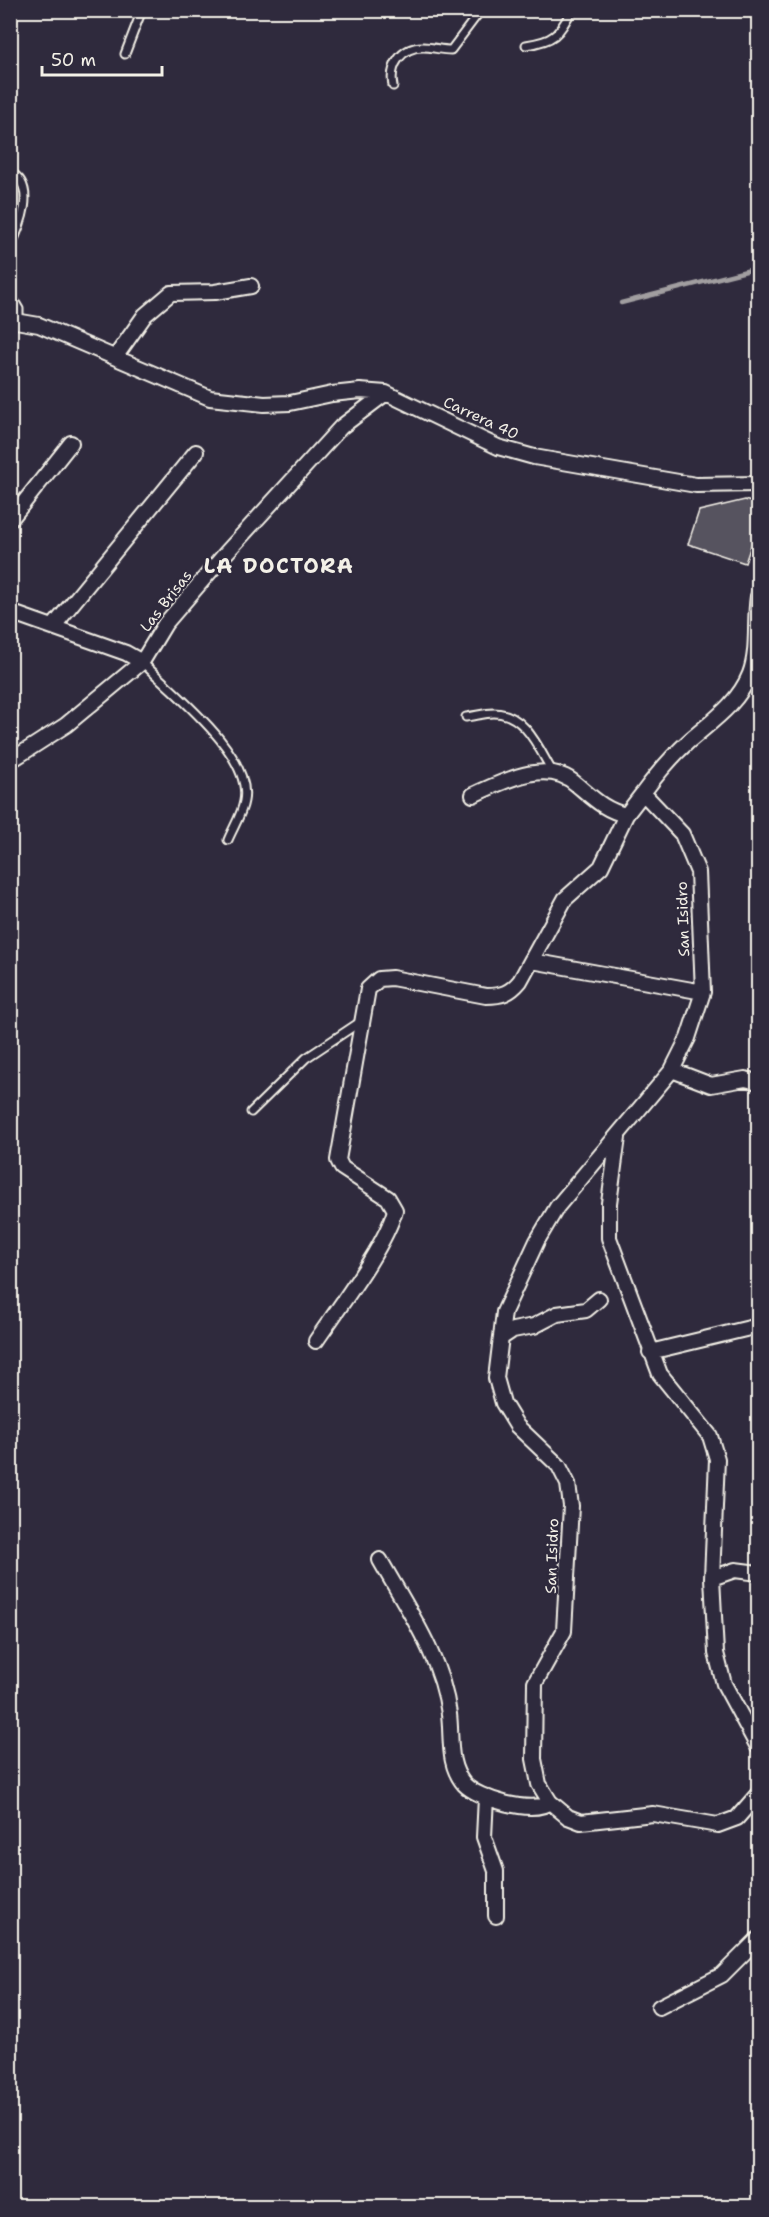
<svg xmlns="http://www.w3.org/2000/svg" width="769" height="2217" font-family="'Shantell Sans',sans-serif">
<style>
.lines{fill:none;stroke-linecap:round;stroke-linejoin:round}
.stream{stroke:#a19ea0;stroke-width:4.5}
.building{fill:#56525f;stroke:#f4f1e8;stroke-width:1.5}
.service-casing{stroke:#f4f1e8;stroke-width:11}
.minor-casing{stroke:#f4f1e8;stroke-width:18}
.service{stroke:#2f2a3d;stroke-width:7}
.minor{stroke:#2f2a3d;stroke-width:14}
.labels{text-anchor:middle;stroke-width:4.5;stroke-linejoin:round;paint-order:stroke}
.street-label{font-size:15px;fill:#f4f1e8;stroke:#2f2a3d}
.district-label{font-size:21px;font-weight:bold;letter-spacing:1.5px;fill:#f4f1e8;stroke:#2f2a3d}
</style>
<rect width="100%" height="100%" fill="#2f2a3d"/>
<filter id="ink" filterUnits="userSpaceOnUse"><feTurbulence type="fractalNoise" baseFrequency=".0167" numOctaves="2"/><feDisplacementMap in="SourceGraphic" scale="12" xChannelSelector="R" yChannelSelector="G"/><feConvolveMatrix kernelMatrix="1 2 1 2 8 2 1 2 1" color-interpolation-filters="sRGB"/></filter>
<g filter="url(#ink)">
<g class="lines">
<path class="stream" d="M621,303l137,-35"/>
</g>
<path class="building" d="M745,500l14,5v17l-14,41 -57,-19 11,-33z"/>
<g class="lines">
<defs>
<path id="service" d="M526,45c29,-4 32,-10 46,-35
M125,54l17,-44
M393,86c-4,-20 8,-39 30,-39 9,0 18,3 28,3l30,-40
M10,172c28,14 10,55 0,76
M10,294l9,15v11
M142,662c31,31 111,92 102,139 -2,13 -11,27 -16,39
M466,717c9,-1 19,-4 28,-4 31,0 45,36 58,58
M251,1112l55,-54 54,-36"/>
<path id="minor" d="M10,320l29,5 171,73 54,6 26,-1 42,-9 28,-3 26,2 112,54 36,10 162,28 62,-1
M116,356l29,-41 26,-22 44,-1 36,-6
M10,520l61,-77
M758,596c-4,26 1,54 -8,78 -12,30 -38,47 -61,67 -18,16 -32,33 -46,52l39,41 16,38 5,120 -15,46 -16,32 -115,137 -20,34 -33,71 -8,66 7,25 14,23 42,40 9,18 3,22 -7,125 -29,52 -1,76 5,25 11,18 18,15 13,5 72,-8 65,11 19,-7 21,-24
M10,612l116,41 16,9
M53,627l143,-175
M10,761l56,-36 76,-63 23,-38 61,-71 115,-126 45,-34
M473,795c31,-14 74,-37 103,-11 17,14 28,26 50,31
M532,961l171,31
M672,1070l39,15 34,-6 13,3
M618,1137l-9,66v35l51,136 50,62 7,23 -5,119 4,75 8,31 34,63
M501,1338l12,-8 21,-4 23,-12 29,-4 13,-11
M316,1341c23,-34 69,-94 79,-131l-7,-12 -46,-30 -4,-8 30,-171 11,-10 13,-1 94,18c16,0 24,-3 34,-15l45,-82 36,-32 25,-52 17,-22
M650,1352l108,-26
M380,1560c27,48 62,98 69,154 3,24 -2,50 15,70 14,15 69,31 86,18
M712,1578l23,-8 23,3
M486,1797l-2,40 12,34v45
M659,2007l63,-32 36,-36"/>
</defs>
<use href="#service" class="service-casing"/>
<use href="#minor" class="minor-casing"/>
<use href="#service" class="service"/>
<use href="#minor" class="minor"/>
</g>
</g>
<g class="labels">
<g class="street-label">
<text transform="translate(481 418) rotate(25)" y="5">Carrera 40</text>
<text transform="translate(166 601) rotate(-52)" y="5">Las Brisas</text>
<text transform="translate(683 919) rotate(-92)" y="5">San Isidro</text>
<text transform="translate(552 1556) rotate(-88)" y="5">San Isidro</text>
</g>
<g class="district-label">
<text x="279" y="573">LA DOCTORA</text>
</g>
</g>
<rect width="769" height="2217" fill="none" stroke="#2f2a3d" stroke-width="36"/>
<rect x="18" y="18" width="733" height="2181" fill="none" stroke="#f4f1e8" stroke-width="2" filter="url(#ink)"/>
<path d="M42 66v9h120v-9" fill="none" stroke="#f4f1e8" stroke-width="3"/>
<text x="51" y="66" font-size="18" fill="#f4f1e8" stroke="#2f2a3d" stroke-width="4.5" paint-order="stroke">50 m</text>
</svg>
